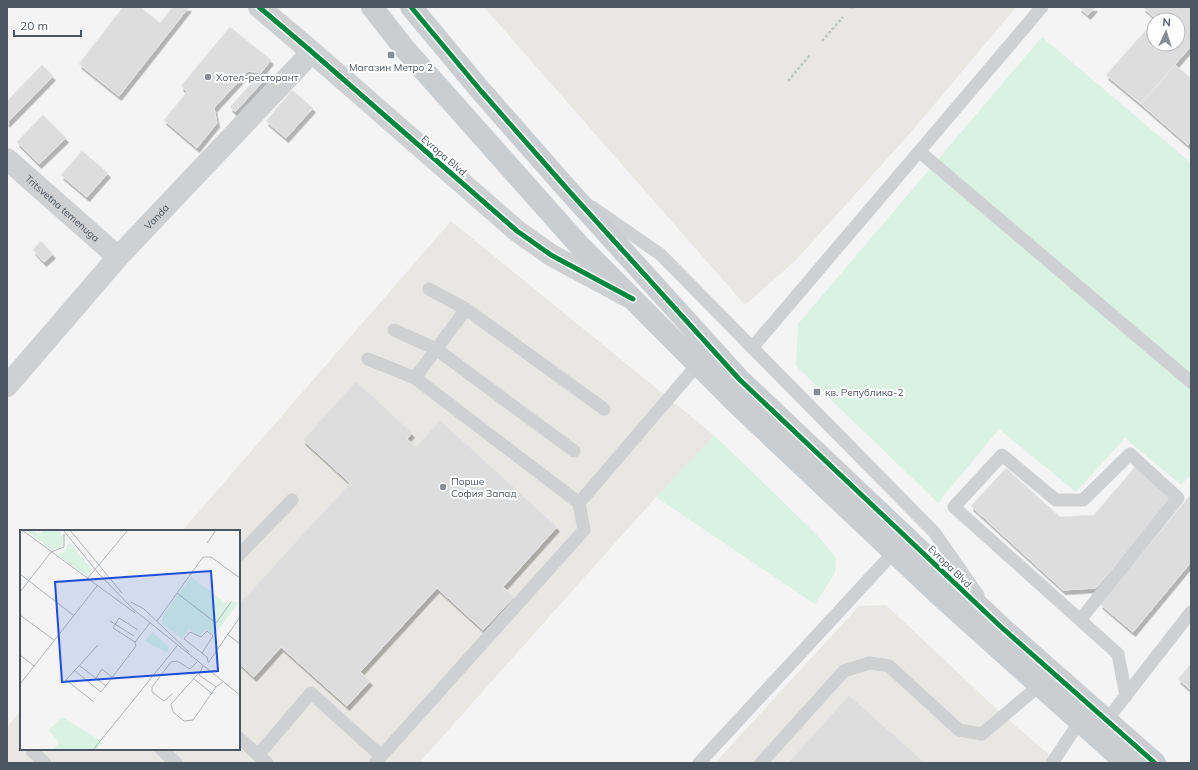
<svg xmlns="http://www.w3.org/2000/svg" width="1198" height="770" font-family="Mulish,sans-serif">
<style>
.commercial{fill:#e8e7e3}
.green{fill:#d9f2e3}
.building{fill:#ddddde;stroke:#e5e6e7;filter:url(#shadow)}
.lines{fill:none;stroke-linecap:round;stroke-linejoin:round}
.path{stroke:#bcc7c4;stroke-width:2.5;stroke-dasharray:3 2;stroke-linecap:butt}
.lane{stroke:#ced0d2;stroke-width:13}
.street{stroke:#ced0d2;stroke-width:22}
.primary{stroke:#caced1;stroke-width:22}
.cycleway-casing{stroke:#fff;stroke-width:8}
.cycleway{stroke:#00873e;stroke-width:5}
.poi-dot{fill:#868d94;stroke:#fff;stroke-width:1.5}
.labels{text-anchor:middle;stroke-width:4;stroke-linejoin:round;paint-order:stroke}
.poi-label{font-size:10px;fill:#4a5661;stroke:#fff;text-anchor:start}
.street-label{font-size:10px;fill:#4a5661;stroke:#fff}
.inset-road{fill:none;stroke:#b0b5b9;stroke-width:1}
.view{fill:#1d4ed8;fill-opacity:0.15;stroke:#1d4ed8;stroke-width:2}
.inset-edge{fill:none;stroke:#4a5661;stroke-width:2}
</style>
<defs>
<filter id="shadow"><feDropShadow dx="2.5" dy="4.5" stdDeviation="0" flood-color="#0004"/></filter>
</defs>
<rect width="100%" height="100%" fill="#f4f4f4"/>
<path class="commercial" d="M484,7h532l-104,124 -116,129 -51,45z
M451,221l264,215 -59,61 -237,266h-412v-36l14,-16v38h218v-218h-57z
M886,605l118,111 55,47h-344l144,-157z"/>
<path class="green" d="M1042,37l149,126v311l-10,11 -56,-47 -49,54 -77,-63 -61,74 -142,-137 2,-42z
M715,436l101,98 20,24 -1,15 -20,31 -159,-107z"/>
<path class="building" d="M123,7h17l20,16 13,-16h16l-70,89 -40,-32z
M1079,7h16l-7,8z
M1143,7h48v39l-50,58 -35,-29 48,-54v23h24v-24h-23l1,-1z
M230,27l41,33 -10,13 -13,-2 -34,37 3,15 -20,25 -33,-28 23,-28 -6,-6z
M42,65l11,11 -46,47v-22z
M1175,65l16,13v64l-3,3 -47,-41z
M258,76l9,1 -32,35 -5,-5z
M292,90l21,18 -27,30 -20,-17z
M43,115l23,23 -27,26 -22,-22z
M82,151l26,22 -21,24 -26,-22z
M41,241l12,13 -9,8 -11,-12z
M356,381l56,52 -5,6 9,8 24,-27 117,107 -54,60 11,10 -31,33 -46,-42 -77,84 10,9 -23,25 -66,-59 -27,30 -15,-14v-59l111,-121 -47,-43z
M1136,466l37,31 -77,91 -33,2 -92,-84 35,-38 54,49 34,-2z
M1191,494v68l-58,70 -33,-28z
M1191,664v26l-13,-11z
M849,695l76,68h-137z"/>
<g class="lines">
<path class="path" d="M851,8l1,-1
M822,41l21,-24
M788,81l22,-26"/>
<path class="lane" d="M920,152l271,230
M592,207l68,47 274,278 44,63
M429,289l37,20
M394,330l42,19 138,102
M752,348l290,-341
M368,359l47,19
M579,503l-164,-125 51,-69 138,100
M239,555l53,-55
M1080,620l98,-122 -48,-44 -47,46h-27l-54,-45 -48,52 164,147 8,42
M1106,721l85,-109
M239,738l28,25
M35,749l-3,2 13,12
M161,749l15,14
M258,755l53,-62 70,63
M375,763l209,-233 -5,-27 119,-139
M699,763l195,-211
M761,763l83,-92 26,-8 19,3 70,64 23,4 58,-49
M1052,763l28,-42"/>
<g class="street">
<path d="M259,7l53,45 205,179 34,24 76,41"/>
<path id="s1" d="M7,159l111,98"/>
<path id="s2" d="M7,386l111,-129 194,-205"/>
</g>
<path class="primary" d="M372,7l32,41 175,197 156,157 203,192 188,169
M411,7l70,84 87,99 171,189 261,247 155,137"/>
<defs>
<path id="cycleway" d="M259,7l53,45 205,179 34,24 82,44
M411,7l70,84 87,99 171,189 261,247 155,137"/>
</defs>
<use href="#cycleway" class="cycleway-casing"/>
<use href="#cycleway" class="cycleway"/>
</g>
<g class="poi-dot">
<rect x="387" y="51" width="8" height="8" rx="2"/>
<circle cx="208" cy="77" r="4"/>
<rect x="813" y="388" width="8" height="8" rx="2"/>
<circle cx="443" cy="487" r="4"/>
</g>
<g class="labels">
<g class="poi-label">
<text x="391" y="71" text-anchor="middle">Магазин Метро 2</text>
<text x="216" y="81">Хотел-ресторант</text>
<text x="825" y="396">кв. Република-2</text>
<text x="451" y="485">Порше<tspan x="451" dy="12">София Запад</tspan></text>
</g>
<g class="street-label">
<text transform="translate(445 156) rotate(41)" y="4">Evropa Blvd.</text>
<text dy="4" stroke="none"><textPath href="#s1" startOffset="74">Tritsvetna temenuga</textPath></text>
<text dy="4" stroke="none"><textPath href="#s2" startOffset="226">Vanda</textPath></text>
<text transform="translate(951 567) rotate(44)" y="4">Evropa Blvd.</text>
</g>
</g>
<g transform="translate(20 530)">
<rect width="220" height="220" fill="#f4f4f4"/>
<path d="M6,0h6l6,4 7,-4h14l5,7 -2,10 -10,3zM49,12l24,29 -5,4h-3l-28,-21 7,-2zM171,47l36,27 4,-4 7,3 -24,32 -8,-6 -6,7 -11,-7 -7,10 -20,-16v-6zM132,102l17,15 -2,6 -22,-12zM42,187l38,23 3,3 -8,7h-42l6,-7 -10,-13z" fill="#d9f2e3"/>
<path class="inset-road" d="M2,0l113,83M43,0l36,44 34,35 107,86M50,0l52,63M187,13l9,-13M31,22l13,-5v-13M0,44l53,41M67,49l41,-49M0,62l31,-40M157,63l39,30 15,-21M111,72l13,7 45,43M0,85l34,25M90,91l24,15M137,91l46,-64h8l29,21M207,104l13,10M115,112l-22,-14 6,-10 19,12M182,123l11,-17 -6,-5 -6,6 -11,-5 -6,7 18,14 5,4 1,5M0,125l14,11M188,133l32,-46M60,136l26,20M183,136l-4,9 17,12 7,-5M55,141l26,21 35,-46 -1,-4 15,-19M178,144l-27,30 2,8 11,9 9,-1 23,-33M76,148l6,-9 10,8M174,149l19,15M0,154l77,-98M152,164l-8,7 -12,-9v-5l19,-25 6,-1 13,8 7,-7M74,172l-28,-22 32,-35M73,220l84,-104"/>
<path class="view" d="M191,41l7,100 -156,11 -7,-100z"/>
<rect width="220" height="220" class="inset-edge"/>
</g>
<rect width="1198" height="770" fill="none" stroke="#4a5661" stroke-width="16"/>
<g transform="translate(1166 32) rotate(4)"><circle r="19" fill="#ffffff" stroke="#b7bbc0"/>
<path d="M0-3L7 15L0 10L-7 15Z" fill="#868d94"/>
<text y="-6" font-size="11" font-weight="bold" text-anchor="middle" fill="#4a5661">N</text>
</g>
<path d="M14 30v6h67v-6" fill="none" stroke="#4a5661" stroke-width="2"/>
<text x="20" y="30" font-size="12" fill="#4a5661" stroke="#ffffff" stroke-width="3" paint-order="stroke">20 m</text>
</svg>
